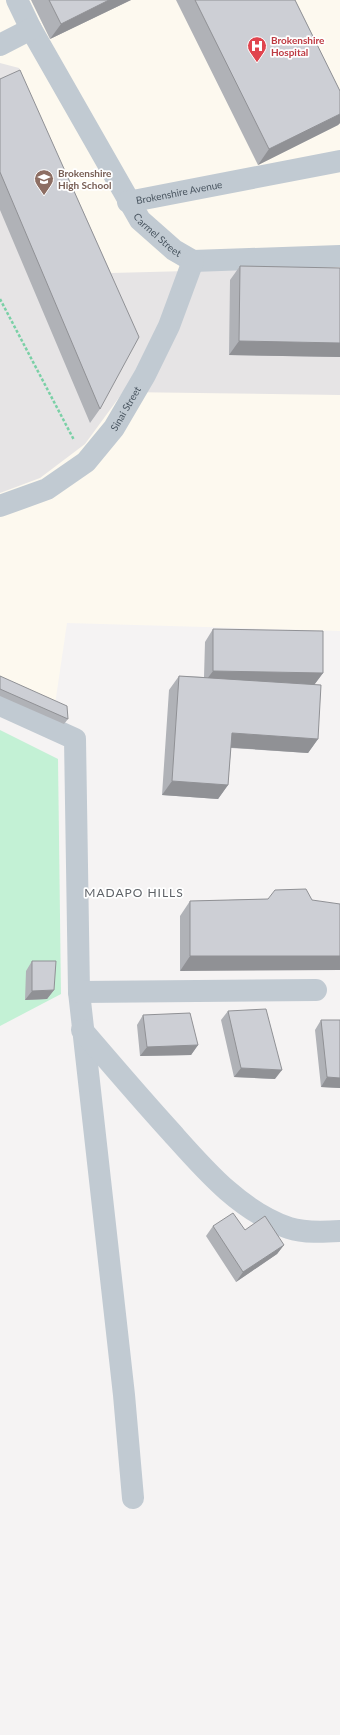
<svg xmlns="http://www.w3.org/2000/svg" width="340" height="1735" font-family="Lato,sans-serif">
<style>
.commercial{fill:#fdf9ef}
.education{fill:#e6e4e5}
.green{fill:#c3f1d5}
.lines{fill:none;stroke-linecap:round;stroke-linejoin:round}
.path{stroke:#7ad0a6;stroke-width:2.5;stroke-dasharray:3 2;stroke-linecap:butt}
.minor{stroke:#c1cad2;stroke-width:22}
.wall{fill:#b0b2b7}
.shaded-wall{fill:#909195}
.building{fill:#cdcfd5;stroke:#909195}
.labels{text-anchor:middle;stroke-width:3.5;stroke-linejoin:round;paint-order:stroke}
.health-label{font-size:10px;font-weight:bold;fill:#be3a42;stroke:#fff;text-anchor:start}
.education-label{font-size:10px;font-weight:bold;fill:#785e54;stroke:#fff;text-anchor:start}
.street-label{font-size:10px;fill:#4a5661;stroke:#fff}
.quarter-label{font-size:12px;letter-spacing:1px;fill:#5f6368;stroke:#fff}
</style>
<rect width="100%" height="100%" fill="#f5f3f3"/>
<path class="commercial" d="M0,0h340v631l-273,-8 -14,95 -53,-25z"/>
<path class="education" d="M0,63l19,5 92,205 229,-6v128l-217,-3 -38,52 -45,34 -40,15z"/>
<path class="green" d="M0,730l58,29 3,235 -61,32z"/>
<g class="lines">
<path class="path" d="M0,299l74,141"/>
<g class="minor">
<path id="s1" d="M17,0l14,29 109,191 34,30 19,11"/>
<path d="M0,45l31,-16"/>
<path id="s2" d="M128,202l212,-41"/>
<path d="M193,261l147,-5"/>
<path id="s3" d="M0,506l47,-17 39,-27 28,-34 31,-53 24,-49 24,-65"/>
<path d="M0,705l75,34 4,253 45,403 9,103"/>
<path d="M79,992l237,-2"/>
<path d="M82,1030c30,35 59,69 90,103 33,37 68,78 117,95 15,5 35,4 51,3"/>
</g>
</g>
<path class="wall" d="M31,0h100l-81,39z
M176,0h119l45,91v32l-2,2 -80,40z
M0,79l100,330 -10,14 -90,-213z
M240,266l100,2v89l-111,-2 1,-75z
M213,629l110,44 -9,12 4,54 -10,14 -77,-5 -3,37 -10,14 -56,-4 7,-105 10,-14 25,1 1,-35z
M0,676l68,43 -4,5 -64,-28z
M306,889l-126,82v-55l10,-15 78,-2z
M32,961l22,29 -7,9 -22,1 1,-29z
M228,1011l47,68 -41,-2 -13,-57z
M143,1015l55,30 -7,10 -51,1 -3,-31z
M321,1020h19v68l-19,-1 -6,-57z
M213,1226l32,4 39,15 -7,9 -41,28 -30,-46z"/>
<path class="shaded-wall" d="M109,0h22l-81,39 11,-15z
M340,114v9l-2,2 -80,40 11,-16z
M239,341l101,2v14l-111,-2z
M213,671l110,2 -9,12 -110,-2z
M232,733l86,6 -10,14 -86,-6z
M172,781l56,4 -10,14 -56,-4z
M190,956h150v14l-160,1z
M54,990l-7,9 -22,1 7,-9z
M198,1045l-7,10 -51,1 7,-9z
M241,1068l41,2 -7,9 -41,-2z
M327,1077l13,1v10l-19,-1z
M284,1245l-7,9 -41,28 7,-10z"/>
<path class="building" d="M49,0h60l-48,24z
M195,0h100l45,91v23l-71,35z
M20,70l119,267 -39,72 -100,-237v-93z
M240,266l100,2v75l-101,-2z
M213,629l110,2v42l-110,-2z
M0,676l67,30 1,13 -68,-30z
M179,676l142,9 -3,54 -86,-6 -4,52 -56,-4z
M306,889l6,11 28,4v52h-150v-55l78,-2 7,-9z
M32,961h24l-2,29 -22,1z
M266,1009l16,61 -41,-2 -13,-57z
M190,1013l8,32 -51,2 -4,-32z
M321,1020h19v58l-13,-1z
M233,1213l12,17 20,-14 19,29 -41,27 -30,-46z"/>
<defs>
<symbol id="hospital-pin" viewBox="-11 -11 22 30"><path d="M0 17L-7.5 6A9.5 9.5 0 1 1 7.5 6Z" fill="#e0444e" stroke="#fff"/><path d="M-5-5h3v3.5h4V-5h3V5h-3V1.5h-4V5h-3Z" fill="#fff"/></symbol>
<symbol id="school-pin" viewBox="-11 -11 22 30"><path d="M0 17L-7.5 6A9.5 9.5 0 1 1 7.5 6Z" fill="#8d6e63" stroke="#fff"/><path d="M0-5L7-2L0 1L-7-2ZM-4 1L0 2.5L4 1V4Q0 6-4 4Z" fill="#fff"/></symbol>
</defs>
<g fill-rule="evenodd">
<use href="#hospital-pin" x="246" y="35" width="22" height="30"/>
<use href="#school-pin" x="33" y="168" width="22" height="30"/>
</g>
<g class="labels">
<g class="health-label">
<text x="271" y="44">Brokenshire<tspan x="271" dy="12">Hospital</tspan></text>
</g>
<g class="education-label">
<text x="58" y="177">Brokenshire<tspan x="58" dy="12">High School</tspan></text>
</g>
<g class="street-label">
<text dy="4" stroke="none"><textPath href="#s2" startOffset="52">Brokenshire Avenue</textPath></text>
<text dy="4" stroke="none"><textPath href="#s1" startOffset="275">Carmel Street</textPath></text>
<text dy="4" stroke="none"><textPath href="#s3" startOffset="164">Sinai Street</textPath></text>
</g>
<g class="quarter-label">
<text x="134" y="897">MADAPO HILLS</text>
</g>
</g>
</svg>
